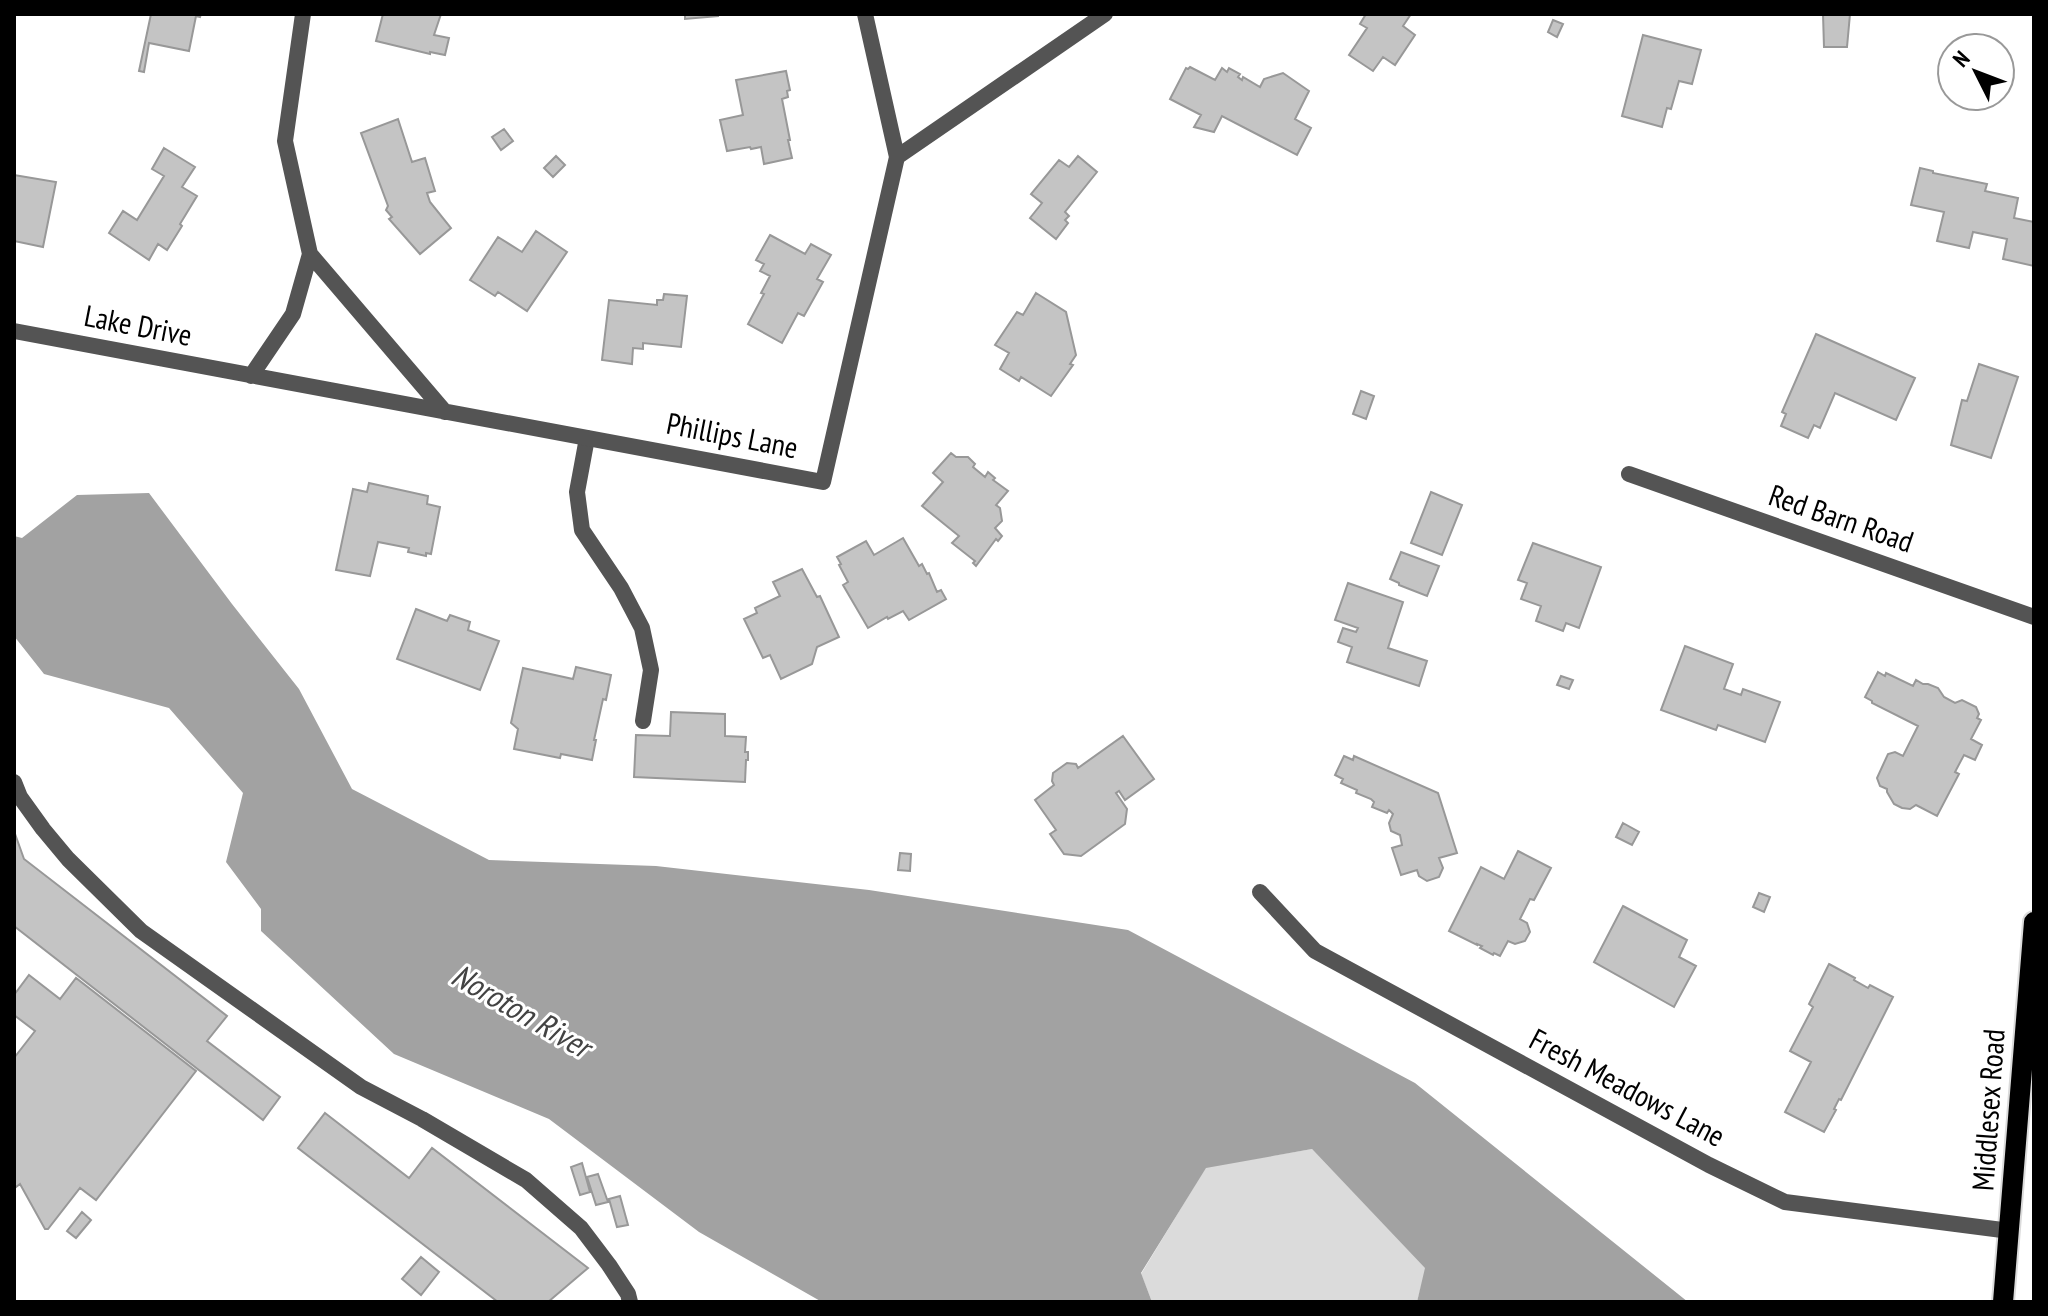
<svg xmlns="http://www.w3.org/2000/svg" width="2048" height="1316" font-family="'PT Sans Narrow',sans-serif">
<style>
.green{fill:#dbdbdb}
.water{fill:#a2a2a2}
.building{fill:#c4c4c4;stroke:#989898;stroke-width:2}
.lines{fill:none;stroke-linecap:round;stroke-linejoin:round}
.primary-casing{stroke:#dbdbdb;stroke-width:24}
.service{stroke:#545454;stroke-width:16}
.minor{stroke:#545454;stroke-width:16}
.primary{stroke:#000;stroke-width:20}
.labels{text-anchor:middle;stroke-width:6;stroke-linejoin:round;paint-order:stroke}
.street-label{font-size:30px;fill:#000;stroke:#fff}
.water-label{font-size:32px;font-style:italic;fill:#434343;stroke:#fff}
</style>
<rect width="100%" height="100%" fill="#fff"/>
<path class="green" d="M1312,1149l114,119 -9,34h-265l-11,-28 65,-107z"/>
<path class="water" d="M149,493l83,111 67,85 53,100 137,71 167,6 213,24 259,40 287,153 273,219h-271l8,-34 -113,-119 -106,19 -65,105 11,29h-330l-123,-70 -150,-113 -155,-65 -133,-123v-22l-35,-47 17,-69 -74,-85 -125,-34 -30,-38v-100l8,2 55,-43z"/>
<path class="building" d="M151,14h50l-1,3 -4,-1 -7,35 -40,-8 -5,29 -5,-1z
M383,14h58l-7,21 15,3 -4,17 -15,-3v2l-54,-13z
M685,14h33v2l-33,3z
M1366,14h45l-8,12 12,9 -20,30 -12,-8 -10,14 -24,-16 18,-27 -7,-4z
M1823,14h27l-3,33h-23z
M1553,20l10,4 -6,13 -9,-5z
M1643,35l58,15 -9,34 -13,-3 -8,28 -4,-1 -5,19 -40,-11z
M1190,67l25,13 7,-12 5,4 2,-4 11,6 -2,3 4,3 1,-3 17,10 4,-8 19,-6 26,18 -14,28 16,9 -14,27 -75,-39 -8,16 -20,-5 7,-12 -31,-16 16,-31 2,1z
M786,71l4,19 -3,1 1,6 -6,2 8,41h-2l4,18 -28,6 -3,-17 -10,2 -1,-2 -23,4 -7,-31 23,-5 -7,-35z
M398,119l14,43 13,-4 10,33 -8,2 3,9 21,26 -31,26 -31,-35 3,-2 -6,-7 2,-4 -27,-73z
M504,129l9,12 -12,9 -9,-13z
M164,148l31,19 -13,20 15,9 -17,28 2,2 -15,24 -9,-6 -9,16 -40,-27 14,-22 14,9 27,-44 -12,-7z
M556,156l9,9 -12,12 -9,-9z
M1078,156l19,16 -32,40 4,4 -4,4 3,3 -12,16 -26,-21 12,-15 -11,-9 28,-34 10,7z
M1920,168l13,3v2l54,11 -2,7 33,7 -4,20 20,4v44l-31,-7 4,-20 -34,-7 -4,16 -32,-7 7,-29 -33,-7z
M14,175l42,7 -13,65 -29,-6z
M536,231l31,21 -40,59 -29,-19 -3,4 -25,-16 28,-43 24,15z
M770,235l35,19 6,-10 20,11 -14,24 6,3 -19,34 -6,-3 -16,30 -34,-19 16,-30 -3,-1 9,-17 -10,-5 4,-7 -8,-4z
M1036,293l30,19 10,43 -6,9 3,1 -22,31 -30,-19 -2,4 -19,-12 9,-16 -14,-8 22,-33 6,3z
M664,294l23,2 -6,51 -38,-4v6l-10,-1 -1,16 -30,-4 7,-60 48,5v-5h6z
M1816,334l99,44 -19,42 -61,-27 -15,35 -6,-3 -6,13 -27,-12 5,-12 -4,-2z
M1979,364l39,13 -27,81 -40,-13 11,-45 5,1z
M1361,391l13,5 -8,23 -13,-5z
M951,453l5,4h12l7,7 -2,3 12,10 3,-5 7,6 -2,2 15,11 -12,14 4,3 2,13 -7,7 7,8 -4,5 -2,-2 -20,27 -3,-3 2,-2 -23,-18 7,-7 -37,-30 21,-24 -10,-9z
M369,483l59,13 -1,8 13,3 -9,47 -5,-1v3l-18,-4 1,-4 -31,-6 -8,34 -34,-6 17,-81 14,3z
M1431,492l31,13 -20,50 -31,-12z
M903,538l16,28 3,-2 5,10 2,-1 8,19 4,-2 5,9 -37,21 -6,-9 -15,8 -1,-2 -19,11 -25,-43 5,-3 -9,-17 2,-1 -4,-7 29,-16 8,14z
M1533,543l68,24 -22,61 -13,-5 -3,8 -27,-10 5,-15 -20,-7 6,-16 -9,-3z
M1401,552l38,14 -12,30 -28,-11v-2l-9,-4z
M802,569l15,28 3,-1 19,41 -22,10 -5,17 -31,15 -11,-24 -7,3 -19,-39 13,-6 -2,-5 25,-12 -7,-14z
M1348,583l55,19 -15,46 39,13 -8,25 -72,-24 5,-15 -14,-5 5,-14 13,4 2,-4 -23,-8z
M416,609l31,12 3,-6 20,7 -2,8 31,11 -19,49 -83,-31z
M1685,646l48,18 -9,25 17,6 2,-6 37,13 -15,40 -47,-17 -2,5 -55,-20z
M576,667l35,8 -5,25 -3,-1 -9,41h2l-4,20 -31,-6 -1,4 -46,-9 4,-20 -7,-6 12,-55 50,11z
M1878,672l7,4 1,-3 27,13 3,-6 7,4h5l10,4 6,9 11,6 7,-3 14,7 3,7 -2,4 4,2 -10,19 11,6 -7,15 -11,-5 -9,17 4,2 -22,42 -21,-11 -6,4 -8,-1 -8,-4 -7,-12v-3l-7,-3 -3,-8 11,-24 7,-2 8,4 15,-30 -46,-23v-2l-7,-4z
M1561,676l12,4 -4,9 -12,-4z
M671,712l54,2v22l21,1 -1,15h3v8h-2l-1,22 -111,-5 2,-42 34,1z
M1123,736l31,43 -29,21 -6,-9 -3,2 11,16 -2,15 -44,32 -17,-2 -14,-20 6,-4 -21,-30 19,-15 -2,-4 1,-8 14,-10 9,1 2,4z
M1344,756l9,4 1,-4 84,37 19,60 -18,5 4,10 -4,9 -12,4 -8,-5 -2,-6 -16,5 -9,-27 10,-3 -2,-10 -9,-4 -2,-8 4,-9 -4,-4 -2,3 -15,-6 2,-5 -3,-3 -15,-6 1,-3 -16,-7 2,-4 -8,-4z
M1623,823l16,9 -7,13 -16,-8z
M14,831l10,28 203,157 -20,25 73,56 -17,23 -249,-194z
M1518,851l33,17 -17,32 -4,-1 -10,20 7,4 3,9 -5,9 -10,3 -7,-3 -8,15 -6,-3 -1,2 -13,-7 2,-2 -5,-2v1l-28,-14 32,-64 23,12z
M900,853l11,1 -1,17 -12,-1z
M1759,893l11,4 -6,15 -11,-5z
M1623,906l64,34 -8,17 17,9 -22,41 -80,-45z
M1829,964l26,14 -1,2 14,8 2,-3 23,12 -52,103 -2,-1 -5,10 2,1 -12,22 -39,-20 26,-50 -21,-11 23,-44 -4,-3z
M29,975l31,24 16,-21 120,93 -100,129 -16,-12 -32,41h-3l-25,-45 -4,3 -2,-3v-126l21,-27 -21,-16v-20z
M325,1113l84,65 23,-30 156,120 -40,34h-50l-200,-154z
M582,1163l8,29 -10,3 -9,-28z
M598,1174l10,28 -12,3 -9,-28z
M620,1196l8,29 -11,2 -8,-28z
M82,1212l9,8 -15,18 -9,-7z
M421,1257l18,15 -18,23 -19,-16z"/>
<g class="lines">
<defs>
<path id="primary" d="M2003,1302l31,-380"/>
</defs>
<use href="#primary" class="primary-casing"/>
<path class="service" d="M587,438l-10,54 5,38 39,58 21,40 9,42 -8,51
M14,782l6,15 23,32 25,30 73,72 220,156 61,32 104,61 55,48 28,37 19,29 2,8"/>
<path class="minor" d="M865,14l32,143
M310,254l135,158
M14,331l809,151 74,-325 208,-143
M251,376l42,-62 17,-60 -25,-113 18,-127
M1629,474l405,143
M1260,892l55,59 394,214 76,37 225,29"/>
<use href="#primary" class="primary"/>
</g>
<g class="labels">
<g class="street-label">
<text transform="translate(138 326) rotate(11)" y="10">Lake Drive</text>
<text transform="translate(732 436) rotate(11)" y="10">Phillips Lane</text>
<text transform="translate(1841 519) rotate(19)" y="10">Red Barn Road</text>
<text transform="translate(1627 1088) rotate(28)" y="10">Fresh Meadows Lane</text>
<text transform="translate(1989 1110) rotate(-86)" y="10">Middlesex Road</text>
</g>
<g class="water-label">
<text transform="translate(521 1011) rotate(30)" y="11">Noroton River</text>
</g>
</g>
<rect width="2048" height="1316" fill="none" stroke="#000000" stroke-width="32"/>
<g transform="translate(1976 72) rotate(312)"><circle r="38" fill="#ffffff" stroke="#999999" stroke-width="2"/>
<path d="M0-6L14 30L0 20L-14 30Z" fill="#000000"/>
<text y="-12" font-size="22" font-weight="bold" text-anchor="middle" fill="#000000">N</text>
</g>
</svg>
